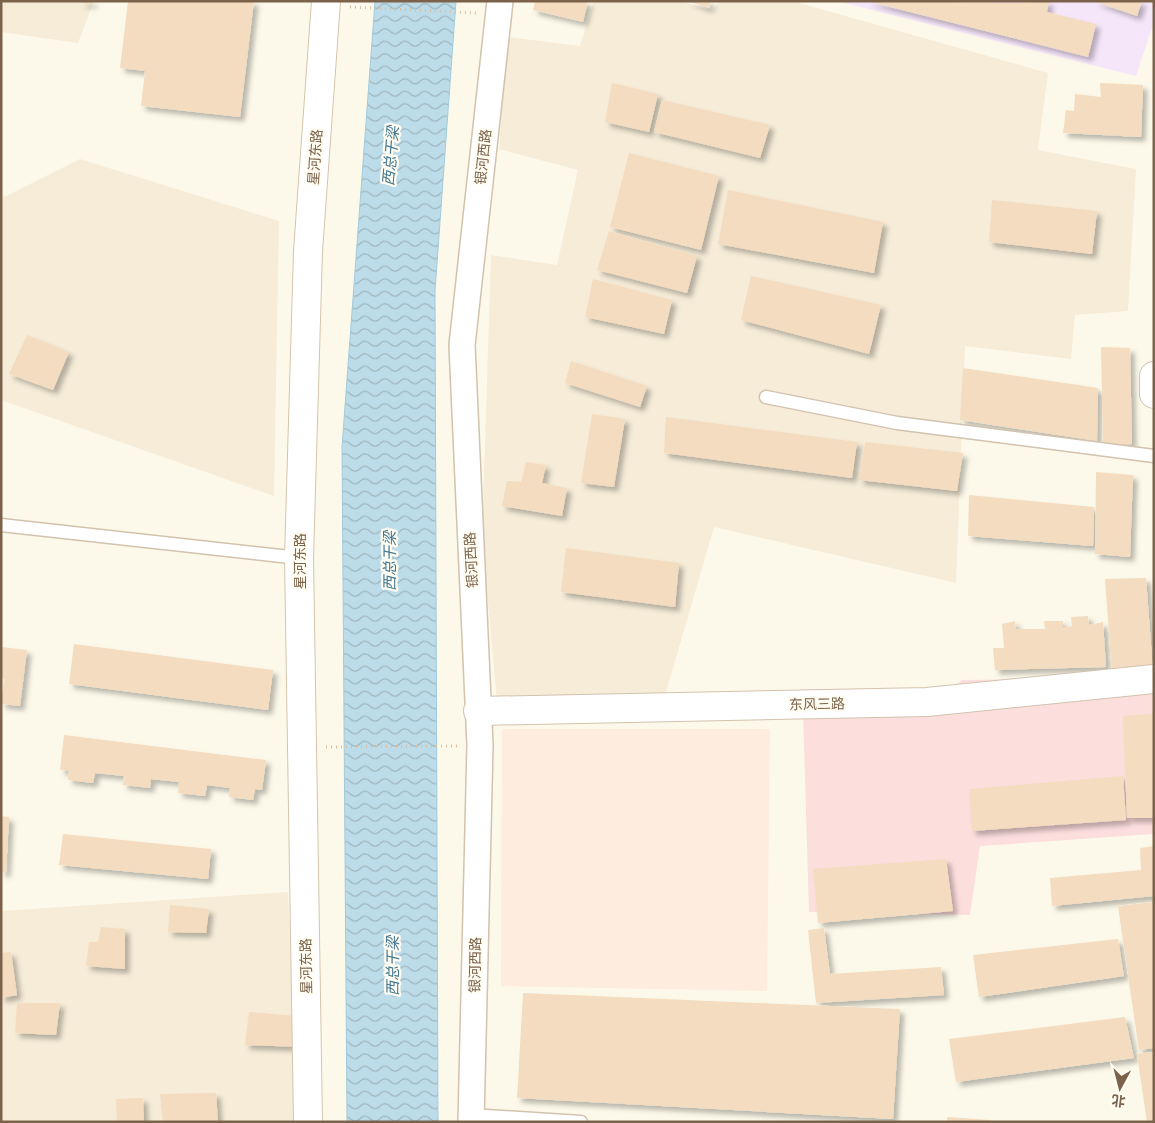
<svg xmlns="http://www.w3.org/2000/svg" width="1155" height="1123" font-family="'PT Sans Narrow','Noto Sans SC',sans-serif">
<style>
.residential{fill:#f6ecd8}
.commercial{fill:#feecde}
.education{fill:#f6e6fa}
.medical{fill:#fcdedd}
.water{fill:url(#water-waves);stroke:#a2cadb}
.building{fill:#f4dcc0;filter:url(#shadow)}
.lines{fill:none;stroke-linecap:round;stroke-linejoin:round}
.service-casing{stroke:#d2c2ae;stroke-width:15}
.minor-casing{stroke:#d2c2ae;stroke-width:28}
.tertiary-casing{stroke:#d2c2ae;stroke-width:30}
.secondary-casing{stroke:#d5c4ac;stroke-width:30}
.path{stroke:#dac0a2;stroke-width:3;stroke-dasharray:1 4;stroke-linecap:butt}
.service{stroke:#fff;stroke-width:12}
.minor{stroke:#fff;stroke-width:25}
.tertiary{stroke:#fff;stroke-width:28}
.secondary{stroke:#fff;stroke-width:28}
.labels{text-anchor:middle;stroke-width:4.5;stroke-linejoin:round;paint-order:stroke}
.street-label{font-size:14px;fill:#7b634b;stroke:#fffcf2}
.water-label{font-size:15px;font-style:italic;fill:#43778f;stroke:#fffcf2}
</style>
<defs>
<pattern id="water-waves" width="16" height="10" patternUnits="userSpaceOnUse" patternTransform="scale(1.25)"><rect width="16" height="10" fill="#bddce9"/><path d="M0 5q4-4 8 0t8 0" fill="none" stroke="#9fb6bf"/></pattern>
<filter id="shadow"><feDropShadow dx="4.5" dy="4.5" stdDeviation="2.5" flood-color="#0004"/></filter>
</defs>
<rect width="100%" height="100%" fill="#fdf9ea"/>
<path class="residential" d="M1,1h93l-16,42 -77,-11z
M594,1h86l33,10 6,-10h73l256,72 -10,77 98,19 -8,142 -53,4 -4,44 -106,-13 -9,237 -242,-56 -52,179 -165,-4 -15,-166 9,-281 66,10 21,-95 -79,-21 8,-112 73,9z
M80,159l199,62 -5,275 -273,-96v-204h5z
M288,892l9,230h-296v-211z"/>
<path class="commercial" d="M502,729h268l-3,262 -266,-5z"/>
<path class="education" d="M837,1h317v21l-18,54z"/>
<path class="medical" d="M1154,677v157l-174,12 -10,69 -161,-3 -6,-201 128,-7 31,-24z"/>
<path class="water" d="M375,1h81l-21,290 3,831h-91l-5,-675z"/>
<path class="building" d="M81,1h12v3l-12,-1z
M128,1h126l-14,116 -99,-11 4,-35 -25,-3z
M535,1h53l-5,21 -50,-12z
M687,1h24l-2,7z
M866,1l149,2 34,-2 -2,11 49,12 -8,33z
M1093,1h49l-5,15z
M612,83l46,11 -9,38 -44,-10z
M1100,83l43,2 -2,52 -78,-4 3,-23 8,1 1,-17 26,3z
M662,100l108,25 -10,33 -106,-26z
M629,153l90,23 -18,74 -91,-23z
M728,190l155,32 -9,51 -156,-29z
M992,200l105,11 -5,43 -103,-12z
M609,231l88,25 -10,37 -90,-23z
M751,276l130,29 -12,49 -128,-34z
M593,279l79,21 -8,34 -79,-17z
M27,335l42,17 -16,38 -44,-16z
M1101,347l29,1 2,96 -29,1z
M571,361l76,25 -7,21 -75,-24z
M963,368l135,20 -1,53 -137,-21z
M592,414l33,5 -11,68 -33,-4z
M666,417l191,25 -5,36 -188,-25z
M865,442l98,11 -6,38 -98,-11z
M526,462l20,3 -4,18 25,5 -5,28 -60,-10 5,-25 14,1z
M1096,472l37,3 -3,82 -35,-3z
M969,495l125,12 -1,39 -125,-10z
M566,548l113,15 -4,44 -114,-15z
M1146,578l7,94 -41,1 -7,-94z
M1088,616l1,9 14,-3 3,45 -111,3 -2,-22h11l-2,-24 13,-3 1,8h29l-1,-8h19v7l9,-2 -1,-9z
M74,644l199,26 -5,40 -199,-26z
M1,647l26,3 -7,56 -19,-2 3,-25 -3,-1z
M1154,714v104h-27l-4,-102z
M64,735l202,25 -4,30 -7,-1 -2,11 -24,-3 1,-9 -23,-3 -2,11 -27,-3 1,-11 -28,-3 -1,9 -27,-3 1,-9 -29,-3 -2,10 -25,-3 1,-9 -9,-1z
M1123,776l3,44 -154,11 -3,-42z
M1,816l8,1 -3,56 -5,-1z
M63,834l148,15 -3,30 -149,-14z
M1154,846v50l-102,10 -2,-28 91,-8 -1,-22z
M946,859l7,52 -135,12 -5,-54z
M1154,902v146l-15,2 -21,-144z
M170,905l39,4 -3,24 -38,-1z
M101,927l24,2v40l-39,-3 3,-24h9z
M824,928l6,46 111,-7 3,28 -128,8 -8,-73z
M1118,939l6,37 -145,21 -6,-42z
M11,952l6,43 -16,3v-45z
M523,993l377,16 -7,110 -376,-21z
M17,1003h43l-4,32 -41,-2z
M249,1012l57,5 -3,30 -58,-2z
M1125,1017l9,41 -178,24 -7,-43z
M1154,1052v70h-7l-10,-68z
M216,1093l2,29h-55l-3,-28z
M143,1098l1,24h-27l-1,-23z
M947,1117l43,3v2h-43z"/>
<g class="lines">
<defs>
<path id="service" d="M766,397l131,26 257,33
M1,525l298,33
M471,1115l110,7"/>
<path id="minor" d="M471,1122l9,-377 -18,-400 38,-344"/>
<path id="tertiary" d="M1154,376v18
M478,711l449,-9 227,-23"/>
<path id="secondary" d="M308,1122l-9,-564 9,-307 18,-250"/>
</defs>
<use href="#service" class="service-casing"/>
<use href="#minor" class="minor-casing"/>
<use href="#tertiary" class="tertiary-casing"/>
<use href="#secondary" class="secondary-casing"/>
<path class="path" d="M350,7l126,6
M326,747l131,-1"/>
<use href="#service" class="service"/>
<use href="#minor" class="minor"/>
<use href="#tertiary" class="tertiary"/>
<use href="#secondary" class="secondary"/>
</g>
<g class="labels">
<g class="street-label">
<text transform="translate(315 157) rotate(-86)" y="5">星河东路</text>
<text transform="translate(483 157) rotate(-84)" y="5">银河西路</text>
<text transform="translate(471 560) rotate(-93)" y="5">银河西路</text>
<text transform="translate(300 561) rotate(-90)" y="5">星河东路</text>
<text transform="translate(817 704) rotate(-1)" y="5">东风三路</text>
<text transform="translate(475 965) rotate(-89)" y="5">银河西路</text>
<text transform="translate(306 966) rotate(-91)" y="5">星河东路</text>
</g>
<g class="water-label">
<text transform="translate(391 156) rotate(-85)" y="5">西总干梁</text>
<text transform="translate(390 561) rotate(-90)" y="5">西总干梁</text>
<text transform="translate(393 966) rotate(-90)" y="5">西总干梁</text>
</g>
</g>
<rect width="1155" height="1123" fill="none" stroke="#7b634b" stroke-width="5"/>
<g transform="translate(1120 1088) rotate(187)" stroke="#fffcf2" stroke-width="4" paint-order="stroke">
<path d="M0-4L9 19L0 12L-9 19Z" fill="#7b634b"/>
<text y="-8" font-size="14" font-weight="bold" text-anchor="middle" fill="#7b634b">北</text>
</g>
</svg>
